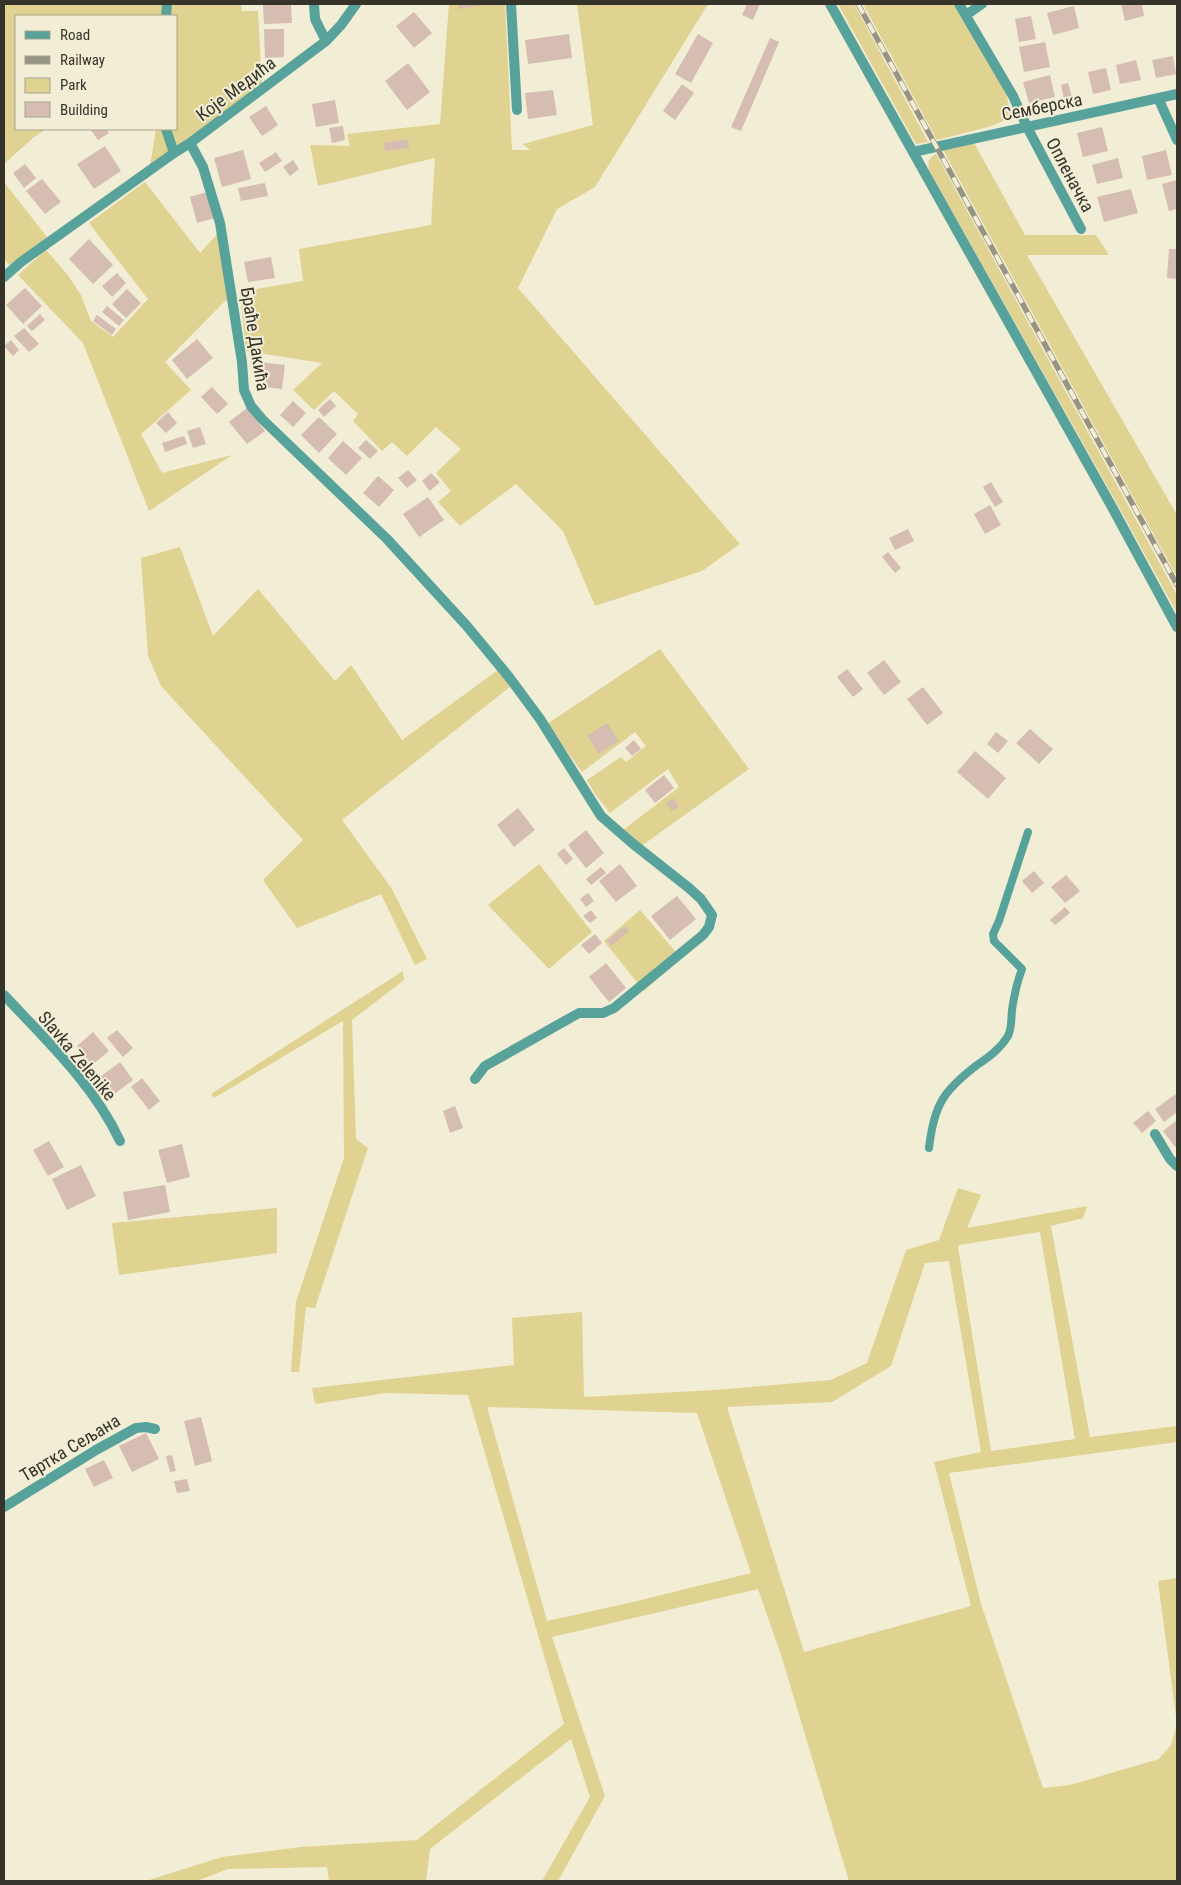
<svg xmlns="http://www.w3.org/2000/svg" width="1181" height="1885" font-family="'Roboto Condensed',sans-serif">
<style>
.green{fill:#e0d290;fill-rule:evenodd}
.building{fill:#d5bdb1}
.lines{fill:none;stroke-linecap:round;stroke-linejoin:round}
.service{stroke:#57a39c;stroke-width:8}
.minor{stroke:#57a39c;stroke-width:10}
.rail-casing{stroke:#989483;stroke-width:5.5}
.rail{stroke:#f2edd5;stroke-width:4;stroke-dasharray:11;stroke-linecap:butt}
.labels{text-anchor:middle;stroke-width:4;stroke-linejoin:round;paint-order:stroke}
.street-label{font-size:18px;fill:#36342a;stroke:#f2edd5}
</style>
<rect width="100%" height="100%" fill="#f2edd5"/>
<path class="green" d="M4,4h237l1,7h16l4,75 -112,80 6,-37h20v-113h-160v113h30l-12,8 -30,27z
M449,4h56l7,146h18l-7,-6 70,-19 -16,-121h131l-113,183 -38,22 -39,79 222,256 -38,27 -107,35 -32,-75 -47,-47 -56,42 -22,-24 13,-11 -15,-18 25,-24 -25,-22 -29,29 -15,-14 -10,9 -29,-30 5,-7 -24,-23 -20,19 -21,-20 29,-27 -76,-12 -6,-59 63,-11 -4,-32 132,-24 4,-67 -117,28 -8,-41 40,1 -3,-12 93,-10z
M838,4h16l74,138 -12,2z
M863,4h90l53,89 4,17 -4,10 -18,7 -51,13z
M974,143l51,92h71l13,20h-82l150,260v62l-234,-427z
M936,154l241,441v18l-62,-113 -185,-328c-3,-9 -2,-14 6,-18z
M4,182l43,55 -37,29 -6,-8z
M145,182l55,71 20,-22 9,66 -64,65 26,28 -50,44 21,39 70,-18 -83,56 -66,-168 -65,-68 28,-25 21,24 14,21 10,26 22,16 35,-38 -59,-76z
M180,547l33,89 45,-47 77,92 16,-16 51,75 96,-70 13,16 -169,134 50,69 35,70 -12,6 -34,-71 -84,34 -34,-48 40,-40 -142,-154 -13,-30 -7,-98z
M660,649l89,120 -109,78 -18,-16 57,-44 -11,-18 -58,44 -15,-19 -8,-14 34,-23 5,5 20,-16 -11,-14 -53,40 -35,-48z
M539,864l53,68 -43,37 -61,-64z
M640,910l41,48 -37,33 -40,-50z
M403,971l1,9 -52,40 4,119 12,9 -53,160 -9,-1 -7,65h-8l5,-70 48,-144 -1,-137 -129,77 -3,-4z
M958,1188l23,7 -14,33 120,-22 -4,12 -32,8 39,211 87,-11v16l-228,31 32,131 62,184 27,-3 89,-26 12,-14 6,-21 -19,-143 19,-3v303h-328l-67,-223 -24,-69 -206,48 53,159 -47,85h-16l48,-84 -19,-58 -141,110 -4,32h-97l-2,-14 -99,2 -31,12h-51l76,-24 79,-10 116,-7 147,-116 -96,-329 -82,-2 -71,11 -3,-16 202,-23 -2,-47 70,-6 2,85 131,-7 116,-10 36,-17 39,-113 33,-10zM1040,1232l35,207 -84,12 -33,-204 1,-2zM949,1261l32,191 -47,10 37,144 -167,46 -77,-245 105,-5 59,-36 34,-103zM487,1407l210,6 54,160 -118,29 -86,19z
M277,1208v45l-158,22 -7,-52z"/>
<path class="building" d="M263,4h28l1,19 -28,1z
M458,4h25v1l-24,4z
M747,4h13l-7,16 -11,-5z
M1121,4h21l2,12 -19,5z
M1074,6l5,22 -26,7 -6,-22z
M414,12l18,21 -18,15 -18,-22z
M1031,16l5,23 -17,3 -4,-23z
M264,29h20v28l-19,1z
M569,34l3,24 -44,6 -3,-24z
M698,34l15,9 -22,40 -16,-9z
M770,38l9,4 -38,89 -10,-4z
M1045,42l5,25 -26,5 -5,-25z
M1173,56l3,18 -20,4 -4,-18z
M1136,60l5,20 -21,4 -4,-19z
M408,63l22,29 -23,18 -22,-29z
M1106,68l5,22 -18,4 -5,-22z
M1050,75l5,22 -26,6 -6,-21z
M1068,83l4,14 -8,2 -3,-14z
M682,84l12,9 -19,27 -12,-9z
M553,90l4,25 -29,4 -3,-26z
M335,100l4,23 -23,4 -4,-23z
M266,106l12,19 -16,11 -13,-19z
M343,126l2,14 -13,3 -3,-15z
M1102,127l6,24 -25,6 -6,-24z
M90,129h16l3,4 -11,7z
M408,139l1,9 -24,3 -1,-8z
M105,146l16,25 -27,18 -17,-25z
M243,150l8,29 -29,8 -8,-29z
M1166,150l6,25 -25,5 -5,-24z
M276,152l6,9 -17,11 -6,-9z
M1118,158l5,20 -26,6 -5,-19z
M293,160l6,9 -9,7 -7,-9z
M25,164l11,14 -12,10 -11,-15z
M42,179l19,23 -16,12 -19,-23z
M1177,180v29l-8,2 -7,-27z
M265,183l3,13 -27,5 -3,-13z
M1131,189l7,24 -34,9 -7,-25z
M207,192l8,26 -18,5 -7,-26z
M89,239l24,26 -20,19 -24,-25z
M1169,249h8v30l-10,-1z
M271,257l4,21 -27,4 -4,-20z
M117,273l9,10 -14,14 -10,-11z
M25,288l17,18 -19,18 -17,-19z
M127,289l14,14 -15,15 -14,-14z
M107,306l17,14 -5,6 -17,-14z
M40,314l5,6 -13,11 -5,-5z
M97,315l19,14 -4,6 -19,-14z
M24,328l15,16 -10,8 -15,-16z
M197,339l16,19 -26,21 -15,-19z
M11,340l8,10 -6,6 -9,-10z
M258,362l27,3 -3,24 -26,-3z
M212,387l16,17 -11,10 -16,-17z
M330,399l6,7 -12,11 -6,-7z
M293,401l13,12 -13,14 -13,-12z
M247,408l18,23 -18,13 -18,-22z
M168,412l9,11 -11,10 -10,-10z
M319,417l18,17 -18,19 -18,-18z
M200,427l6,17 -13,4 -6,-17z
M184,436l3,8 -22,8 -3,-9z
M366,440l12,11 -8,8 -12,-11z
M343,441l19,17 -16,17 -18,-17z
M408,470l9,10 -10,8 -9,-10z
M431,473l9,9 -10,9 -8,-10z
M378,476l16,14 -15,17 -16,-14z
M991,482l12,20 -8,5 -12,-20z
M428,497l16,23 -25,17 -16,-23z
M990,505l11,20 -16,9 -11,-20z
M908,529l6,12 -19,9 -6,-12z
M888,552l13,16 -6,5 -13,-16z
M884,660l17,22 -17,13 -17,-22z
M847,669l16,20 -10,8 -16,-20z
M923,687l20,26 -16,12 -20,-26z
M607,723l12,18 -20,13 -12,-18z
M1030,729l23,20 -14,15 -23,-21z
M996,732l12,9 -10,12 -11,-9z
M634,740l7,9 -9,7 -7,-8z
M975,751l31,27 -18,21 -31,-27z
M664,775l10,13 -19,15 -10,-13z
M673,798l6,8 -7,5 -6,-7z
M518,808l17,22 -21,17 -17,-22z
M586,830l18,23 -18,15 -18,-23z
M564,848l9,11 -7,6 -9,-11z
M620,864l17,22 -21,16 -17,-21z
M601,867l5,6 -15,12 -5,-6z
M1034,871l10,12 -12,10 -10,-12z
M1066,875l14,16 -15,12 -14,-16z
M588,893l6,8 -8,6 -6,-8z
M677,896l19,23 -26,21 -19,-24z
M1065,907l5,6 -15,12 -5,-5z
M591,910l6,8 -7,5 -7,-7z
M625,926l4,5 -18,15 -4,-5z
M595,934l7,9 -13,11 -8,-9z
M606,963l20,25 -17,14 -20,-25z
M117,1030l16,18 -10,9 -16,-19z
M93,1032l16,19 -17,14 -15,-19z
M120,1062l13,18 -20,15 -13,-18z
M142,1078l18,23 -11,9 -18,-23z
M1176,1094l1,2v16l-13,10 -9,-13z
M455,1106l8,22 -13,5 -7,-22z
M1148,1111l8,10 -14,12 -9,-10z
M1177,1120v25l-2,2 -12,-16z
M49,1141l15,26 -16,9 -15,-26z
M182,1144l8,33 -23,6 -9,-33z
M81,1165l15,31 -29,14 -15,-31z
M165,1185l5,27 -42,8 -5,-28z
M201,1417l11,44 -17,5 -11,-45z
M146,1433l13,26 -27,13 -13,-26z
M172,1455l4,16 -6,1 -4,-16z
M104,1460l9,18 -19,9 -9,-18z
M187,1479l3,12 -13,2 -3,-12z"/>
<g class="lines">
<path class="service" d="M929,1148c5,-43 14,-57 48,-83 12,-8 23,-16 31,-29 4,-8 3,-17 4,-26 2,-14 5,-28 10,-41l-28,-28 -1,-7 6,-13 29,-89"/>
<path class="minor" d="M314,4l1,15 11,22
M511,4l6,106
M830,4l282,503 65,120
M959,4l54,92 14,31 54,102
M966,15l16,-11
M166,16l1,-12
M1159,100l18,40
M166,129l8,24
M190,143l13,24 17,56 22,139 2,28 7,16 11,13 125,120 79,86 43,52 31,42 61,97 31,27 57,45 12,11 11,16 -3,12 -6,8 -89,73 -11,5h-24l-94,53 -10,13
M913,152l264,-58
M4,277l17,-15 153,-109 16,-10 136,-102 15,-16 15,-21
M4,995c42,45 90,90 116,146
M1155,1134l15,25 7,7
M4,1507l92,-57 40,-22 10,-1 9,2"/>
<defs>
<path id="rail" d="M858,4l319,581"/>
</defs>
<use href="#rail" class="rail-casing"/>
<use href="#rail" class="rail"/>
</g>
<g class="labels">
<g class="street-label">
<text transform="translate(236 89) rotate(-37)" y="6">Које Медића</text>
<text transform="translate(1042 107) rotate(-11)" y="6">Семберска</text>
<text transform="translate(1070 175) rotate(62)" y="6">Опленачка</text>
<text transform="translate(255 339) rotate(81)" y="6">Браће Дакића</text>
<text transform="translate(77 1056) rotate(50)" y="6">Slavka Zelenike</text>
<text transform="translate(70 1448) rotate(-31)" y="6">Твртка Сељана</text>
</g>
</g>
<rect width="1181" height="1885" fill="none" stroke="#36342a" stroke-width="10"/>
<rect x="15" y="15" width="162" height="115" fill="#f2edd5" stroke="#a7a391"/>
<rect x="25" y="31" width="25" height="8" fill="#57a39c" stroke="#a7a391"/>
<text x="60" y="40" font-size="15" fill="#36342a">Road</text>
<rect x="25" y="56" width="25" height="8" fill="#989483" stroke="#a7a391"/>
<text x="60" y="65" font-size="15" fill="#36342a">Railway</text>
<rect x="25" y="78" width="25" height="15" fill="#e0d290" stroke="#a7a391"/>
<text x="60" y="90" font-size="15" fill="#36342a">Park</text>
<rect x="25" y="102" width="25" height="15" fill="#d5bdb1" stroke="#a7a391"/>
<text x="60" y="115" font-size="15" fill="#36342a">Building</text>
</svg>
